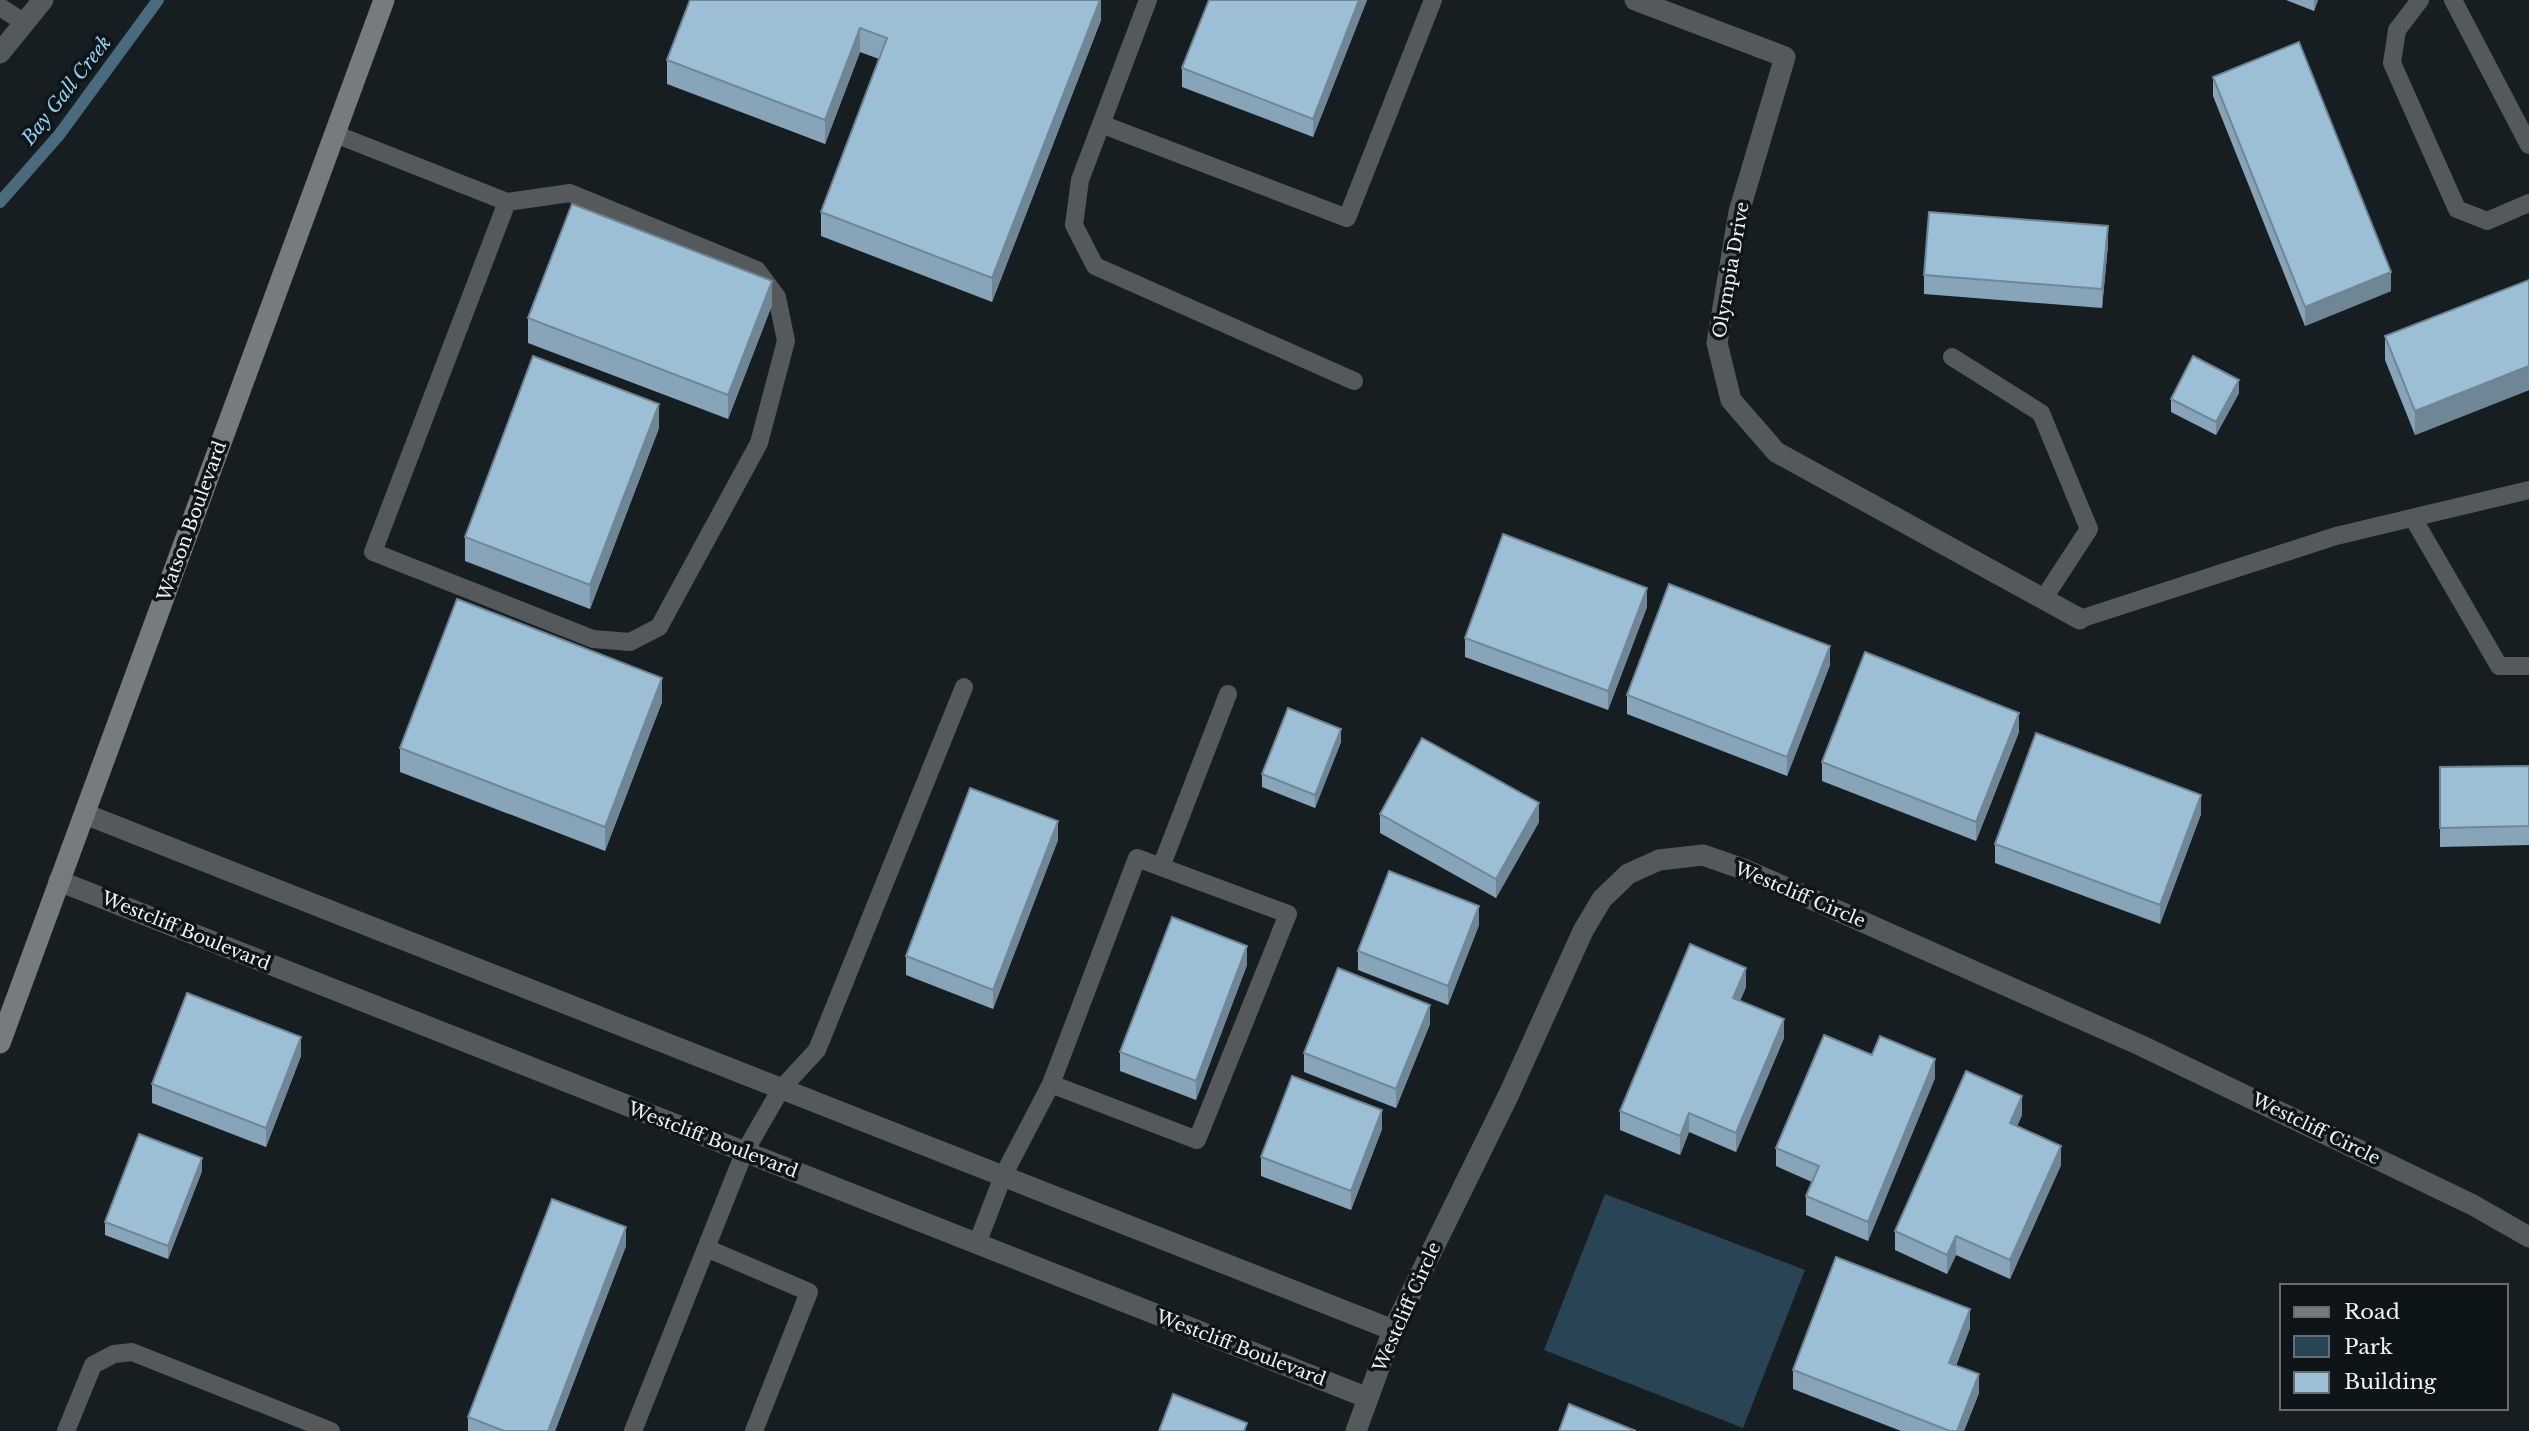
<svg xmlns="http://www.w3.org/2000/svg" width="2529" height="1431" font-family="'Libre Baskerville',serif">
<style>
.green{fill:#284455}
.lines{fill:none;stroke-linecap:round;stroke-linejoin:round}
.stream{stroke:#4a6a7e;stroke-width:12}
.lane{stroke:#55595b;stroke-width:18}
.street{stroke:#55595b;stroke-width:21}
.secondary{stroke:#767b7f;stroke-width:21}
.wall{fill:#87a4b8}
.shaded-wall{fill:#6e8696}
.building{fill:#9dbfd6;stroke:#6e8696;stroke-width:2}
.labels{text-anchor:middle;stroke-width:7;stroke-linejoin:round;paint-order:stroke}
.street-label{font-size:18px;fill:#edf2f5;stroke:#0e1519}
.water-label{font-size:19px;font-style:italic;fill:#95cff4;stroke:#0e1519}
</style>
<rect width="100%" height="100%" fill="#171e22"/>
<path class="green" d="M1605,1194l200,76 -62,158 -199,-78z"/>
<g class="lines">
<path class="stream" d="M0,202l59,-67 99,-135"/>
<path class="lane" d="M1148,0l-68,180 -6,45 21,41 259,115
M2420,0l-23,30 -5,33 65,146 30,12 42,-18
M2453,0l76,145
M0,7l25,16
M1101,124l246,94 86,-218
M335,134l172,68 63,-9 187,77 20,27 9,44 -27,102 -100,184 -29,15 -37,-3 -220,-87 134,-350
M1952,357l89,56 48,116 -45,69
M2413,518l86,148h30
M2080,619l256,-83 193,-46
M1161,867l67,-173
M977,1244l26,-68 48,-92 86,-226 151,56 -91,226 -146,-56
M706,1248l103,44 -55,139
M66,1431l27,-66 21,-11 18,-2 199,79
M633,1431l111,-278 37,-64 36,-39 147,-363"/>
<path class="street" d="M1635,0l150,57 -46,155 -22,131 14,57 45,52 304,167
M0,53l43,-53
M85,814l1308,516
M59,881l1309,517
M1356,1431l37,-101 116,-236 74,-163 19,-32 26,-25 31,-14 44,-5 43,15 396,176 331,159 56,32"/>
<path class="secondary" d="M0,1043l384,-1043"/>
</g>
<path class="wall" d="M690,0h411v20l-109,282 -171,-66v-24l58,-153 -19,-7 -35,92 -158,-60v-24z
M1367,0l-54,137 -131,-50v-19z
M2286,0h32l-4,11z
M2213,77l178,214 -86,35 -92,-230z
M2108,245l-6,63 -178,-14v-19z
M2529,280v110l-114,45 -30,-75v-24z
M772,305l-44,114 -200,-76v-25z
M2239,393l-23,42 -45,-23v-13z
M659,428l-69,181 -125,-48v-24z
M1647,607l-39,103 -143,-53v-19z
M1830,665l-43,111 -160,-62v-19z
M662,702l-57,149 -205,-79v-24z
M2019,732l-43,109 -154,-60v-19z
M1341,742l-26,66 -53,-21v-13z
M2529,766v79l-89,2v-80z
M1380,814l159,8 -43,76 -116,-65z
M2201,814l-41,110 -165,-61v-19z
M1058,840l-65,169 -87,-34v-19z
M1479,925l-31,80 -90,-35v-19z
M1247,965l-51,135 -76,-29v-19z
M1746,987l-6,14 44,37 -48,114 -47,-20 -9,23 -60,-25v-19z
M1430,1024l-34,84 -92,-36v-19z
M1872,1055l63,23 -67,163 -62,-26v-19l6,-14 -36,-16v-18z
M301,1056l-35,91 -114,-44v-19z
M2022,1115l-5,11 44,39 -51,114 -54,-24 -9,19 -52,-24v-19z
M1382,1129l-31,81 -90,-34v-19z
M202,1171l-34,88 -63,-24v-13z
M626,1246l-71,185h-87v-14z
M1970,1328l-14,38 23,27 -15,38h-63l-108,-42v-19z"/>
<path class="shaded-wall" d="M1100,0h1v20l-109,282v-24z
M1359,0h8l-54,137v-18z
M2314,0h4l-4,11z
M860,28v24l-35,92v-24z
M2108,226v19l-6,63v-19z
M2391,272v19l-86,35v-19z
M772,281v24l-44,114v-24z
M2529,366v24l-114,45v-24z
M2239,380v13l-23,42v-13z
M659,404v24l-69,181v-24z
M1647,588v19l-39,103v-19z
M1830,646v19l-43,111v-19z
M662,678v24l-57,149v-24z
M2019,713v19l-43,109v-19z
M1341,729v13l-26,66v-13z
M2201,795v19l-41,110v-19z
M1539,803v19l-43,76v-19z
M1058,821v19l-65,169v-19z
M1479,906v19l-31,80v-19z
M1247,946v19l-51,135v-19z
M1746,968v19l-13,30v-19z
M1430,1005v19l-34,84v-19z
M1784,1019v19l-48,114v-19z
M301,1037v19l-35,91v-19z
M1935,1059v19l-67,163v-19z
M2022,1096v19l-12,27v-19z
M1382,1110v19l-31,81v-19z
M1689,1113v19l-9,23v-19z
M2061,1146v19l-51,114v-19z
M202,1158v13l-34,88v-13z
M626,1227v19l-71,185h-7z
M1956,1236v19l-9,19v-19z
M1970,1309v19l-21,54v-19z
M1979,1374v19l-15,38h-7z"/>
<path class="building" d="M690,0h410l-108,278 -171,-66 66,-174 -27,-10 -35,92 -158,-60z
M1209,0h150l-46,119 -131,-51z
M2299,42l92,230 -86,35 -92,-230z
M572,204l200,77 -44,114 -200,-77z
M1929,212l179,14 -6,63 -178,-14z
M2529,280v86l-114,45 -30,-75z
M533,356l126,48 -69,181 -125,-48z
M2193,356l46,24 -23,42 -45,-23z
M1503,534l144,54 -39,103 -143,-53z
M1669,584l161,62 -43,111 -160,-62z
M457,599l205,79 -57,149 -205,-79z
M1865,652l154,61 -43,109 -154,-60z
M1288,708l53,21 -26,66 -53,-21z
M2036,733l165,62 -41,110 -165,-61z
M1422,738l117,65 -43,76 -116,-65z
M2529,766v60l-89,2v-61z
M970,788l88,33 -65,169 -87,-34z
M1389,871l90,35 -31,80 -90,-35z
M1172,917l75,29 -51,135 -76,-29z
M1690,944l56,24 -13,30 51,21 -48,114 -47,-20 -9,23 -60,-25z
M1338,968l92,37 -34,84 -92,-36z
M187,993l114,44 -35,91 -114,-44z
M1824,1035l48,20 8,-19 55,23 -67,163 -62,-26 13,-30 -43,-18z
M1966,1071l56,25 -12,27 51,23 -51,114 -54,-24 -9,19 -52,-24z
M1292,1076l90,34 -31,81 -90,-34z
M139,1134l63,24 -34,88 -63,-24z
M552,1199l74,28 -78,204h-44l-36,-14z
M1836,1257l134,52 -21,54 30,11 -22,57h-7l-157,-61z
M1173,1394l74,29 -3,8h-85z
M1569,1404l67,27h-77z"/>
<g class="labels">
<g class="street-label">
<text transform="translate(1731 270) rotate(-80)" y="6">Olympia Drive</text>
<text transform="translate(192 521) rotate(-70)" y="6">Watson Boulevard</text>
<text transform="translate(1800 895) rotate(23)" y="6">Westcliff Circle</text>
<text transform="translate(186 931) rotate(22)" y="6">Westcliff Boulevard</text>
<text transform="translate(2316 1129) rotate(26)" y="6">Westcliff Circle</text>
<text transform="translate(713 1140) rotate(21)" y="6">Westcliff Boulevard</text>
<text transform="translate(1407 1307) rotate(-66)" y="6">Westcliff Circle</text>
<text transform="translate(1241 1348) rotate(21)" y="6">Westcliff Boulevard</text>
</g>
<g class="water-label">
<text transform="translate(66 90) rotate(-52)" y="7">Bay Gall Creek</text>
</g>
</g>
<rect x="2280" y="1284" width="228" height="126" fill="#0e1519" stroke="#676d71" stroke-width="2"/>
<rect x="2294" y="1307" width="35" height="10" fill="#767b7f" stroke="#676d71" stroke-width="2"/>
<text x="2344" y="1319" font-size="21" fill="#edf2f5">Road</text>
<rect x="2294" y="1336" width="35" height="21" fill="#284455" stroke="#676d71" stroke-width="2"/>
<text x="2344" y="1354" font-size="21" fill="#edf2f5">Park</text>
<rect x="2294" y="1372" width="35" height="21" fill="#9dbfd6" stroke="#676d71" stroke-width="2"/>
<text x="2344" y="1389" font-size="21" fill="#edf2f5">Building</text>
</svg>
